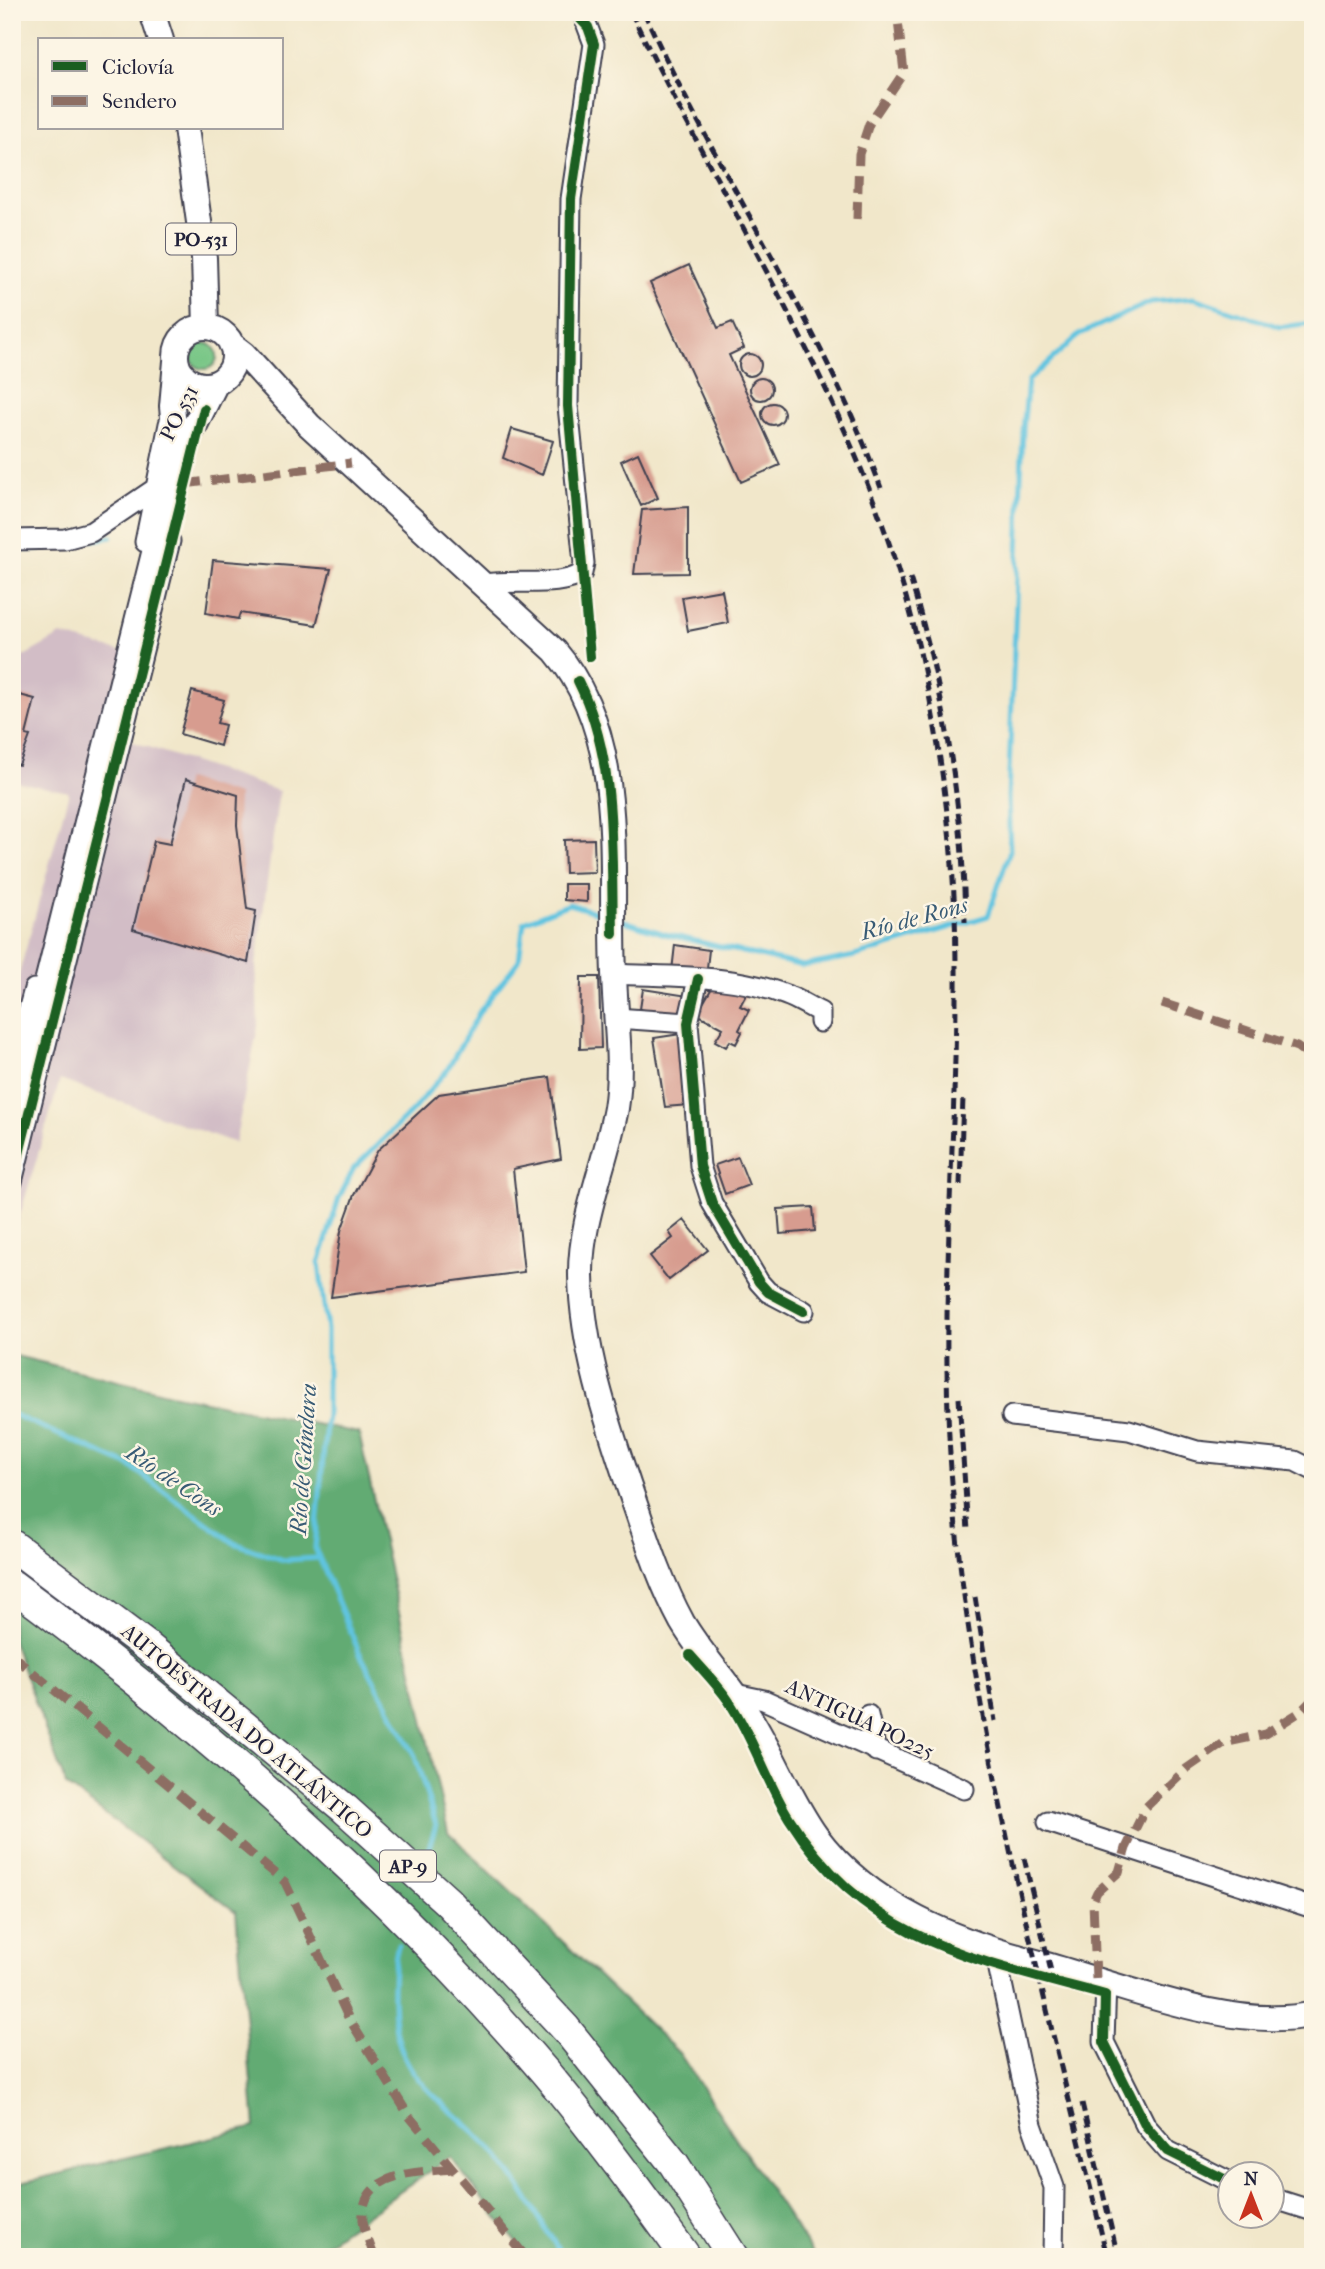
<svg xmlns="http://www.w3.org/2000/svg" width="1325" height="2269" font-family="'IM FELL French Canon',serif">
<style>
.industrial{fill:#d2bdc6}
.green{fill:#78c686;stroke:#4d7460;stroke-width:2}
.forest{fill:#62ab73;stroke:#426657;stroke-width:2}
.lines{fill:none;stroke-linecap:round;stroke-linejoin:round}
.stream{stroke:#61c4e0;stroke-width:5}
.building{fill:#d79c8f}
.minor-casing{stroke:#414050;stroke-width:23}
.major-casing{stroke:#414050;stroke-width:28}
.highway-casing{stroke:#414050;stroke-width:33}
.minor{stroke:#fff;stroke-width:19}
.major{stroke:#fff;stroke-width:24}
.highway{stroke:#fff;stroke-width:30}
.rail{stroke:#22223b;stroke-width:5;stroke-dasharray:10 5;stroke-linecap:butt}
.quiet{stroke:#8d6e63;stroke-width:9;stroke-dasharray:18 9;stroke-linecap:butt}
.cycleway-casing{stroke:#fcf5e5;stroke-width:15}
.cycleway{stroke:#1b5e20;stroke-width:10}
.labels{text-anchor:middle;stroke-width:5;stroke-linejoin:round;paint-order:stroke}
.shield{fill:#fcf5e5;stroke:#63616e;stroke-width:2}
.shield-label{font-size:19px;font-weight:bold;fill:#22223b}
.street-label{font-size:21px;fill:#22223b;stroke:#fcf5e5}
.water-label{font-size:23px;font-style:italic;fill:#385b75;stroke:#fcf5e5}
</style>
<rect width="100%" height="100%" fill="#fcf5e5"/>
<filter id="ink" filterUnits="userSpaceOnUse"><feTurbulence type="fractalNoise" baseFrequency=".0143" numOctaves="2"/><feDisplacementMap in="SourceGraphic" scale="14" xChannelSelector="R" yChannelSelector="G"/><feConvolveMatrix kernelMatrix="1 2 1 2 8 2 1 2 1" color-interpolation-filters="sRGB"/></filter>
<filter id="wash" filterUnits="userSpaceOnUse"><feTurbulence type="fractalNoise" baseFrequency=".00686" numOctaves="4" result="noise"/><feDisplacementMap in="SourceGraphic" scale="28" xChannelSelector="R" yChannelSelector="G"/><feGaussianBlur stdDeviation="1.57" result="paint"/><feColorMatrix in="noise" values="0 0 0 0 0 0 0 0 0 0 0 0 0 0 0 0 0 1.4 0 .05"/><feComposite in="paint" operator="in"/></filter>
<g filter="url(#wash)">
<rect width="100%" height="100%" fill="#f1e7ca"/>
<path class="industrial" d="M61,635l80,22 -19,81 157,53 -23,174 2,61 -23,117 -175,-63 -48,162v-256l4,-1 53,-193 -57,-11v-118z"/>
<path class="green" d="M191 356a13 13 0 1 1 26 0a13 13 0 1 1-26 0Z"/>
<path class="forest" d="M12,1355l159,39 188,39 89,399 231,221 136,204h-287l-78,-100 -143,100h-295v-72l243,-58 -19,-215 -170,-127 -54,-146z"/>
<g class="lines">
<path class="stream" d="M93,540l18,-3
M12,550l30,-2
M621,920l44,14 138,32 52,-10 133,-40 22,-65 -2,-54 15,-367 5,-49 52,-47 71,-32 43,-4 86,29 33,-4
M12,1414l118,52 104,77 49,17 36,-2
M426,1857l10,-32 -21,-69 -55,-102 -45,-106 12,-135v-83l-8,-67 20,-65 15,-30 59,-58 34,-40 33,-59 39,-51 5,-38 45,-18 36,11
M398,1945c-5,18 -5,35 -5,53 0,87 53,99 102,155 26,30 46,70 68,104"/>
</g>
<g id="blocks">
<path class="building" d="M689,265l29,63 14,-6 12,26 -15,7 51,110 -39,17 -91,-199z
M739 365a11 11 0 1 1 22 0a11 11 0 1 1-22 0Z
M750 389a11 11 0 1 1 22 0a11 11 0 1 1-22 0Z
M762 414a11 11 0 1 1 22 0a11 11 0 1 1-22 0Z
M512,429l41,12 -11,34 -39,-17z
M638,453l20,45 -17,8 -20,-45z
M688,507v66l-54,1 8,-64z
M213,560l118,9 -15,56 -76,-12 -2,6 -32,-6z
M722,590l6,33 -40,8 -6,-34z
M192,691l32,9 -7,23 8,2 -5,21 -40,-12z
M12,693l23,6 -9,36 4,1 -11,29 -7,-1z
M186,779l52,16 -1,30 10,84 9,2 -8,52 -115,-34 21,-88 16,3z
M594,839l1,33 -30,1 -1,-33z
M564,884h23v18l-23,-2z
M675,945l34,5 -3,26 -34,-5z
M581,977h18l2,71 -21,1z
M713,986l35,5 -8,15 9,4 -10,20 3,2 -6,12 -6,-3 -4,6 -11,-6 8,-13 -26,-14z
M643,989l45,7 -4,23 -44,-10z
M681,1034l8,71 -24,2 -11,-69z
M550,1077l11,82 -48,10 11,103 -193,25 10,-66 13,-36 24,-45 61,-56z
M738,1157l11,28 -24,9 -10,-29z
M813,1207l2,24 -35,3 -2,-25z
M684,1220l24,30 -39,30 -19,-24 23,-18 -4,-6z"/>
</g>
</g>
<g filter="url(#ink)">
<use href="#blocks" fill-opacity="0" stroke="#414050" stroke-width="2"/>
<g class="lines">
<defs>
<path id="minor" d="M12,540l53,-1 26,-7 65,-44
M145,542l24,-118
M486,584c28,-5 76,4 96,-11l2,-10 -16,-157 3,-207 23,-155 -12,-32
M614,974c56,3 119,0 172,21 12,4 23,12 34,17v10
M698,979l-10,44 12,143 12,37 47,79 9,10 36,19
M616,1018l72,5
M12,1071l22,-82
M12,1182l158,-641
M1012,1416l117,14 68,21 98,10 18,9
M735,1694l29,6 200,89
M868,1715l8,36
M1048,1822l265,86
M995,1951l37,174 22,62 -1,70
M1106,1982l-2,60 42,84 22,25 62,31
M1272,2198l41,13"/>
<path id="major" d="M152,12l9,28
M186,128l18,130 2,69
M176 356a29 29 0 1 1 58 0a29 29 0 1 1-58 0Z
M231,344l13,10 65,71 246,226c74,87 54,216 59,322 1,45 9,91 2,135 -10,56 -36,111 -35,168 1,71 26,145 48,211 16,46 30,93 53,135 20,34 48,62 68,96 24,38 40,82 66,118 53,72 142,106 224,127 77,21 197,70 273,51
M176,361l-4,45 5,55
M12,1123l165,-662 39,-78"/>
<path id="highway" d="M12,1545l136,102 197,162 103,93 118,127 108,135 59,93
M12,1585c194,144 376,304 533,487 50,59 96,122 141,185"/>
</defs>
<use href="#minor" class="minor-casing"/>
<use href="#major" class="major-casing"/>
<use href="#highway" class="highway-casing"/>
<use href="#minor" class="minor"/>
<use href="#major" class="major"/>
<use href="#highway" class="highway"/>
<path class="rail" d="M631,12c98,205 227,393 283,615 23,93 37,193 41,289 6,179 -16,359 -5,538 17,272 95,538 157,803
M644,12c73,162 176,308 237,476
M910,578c34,111 53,227 55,344
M960,1185l3,-88
M959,1398l9,133
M975,1597l20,124
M1024,1858l30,126
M1082,2103l36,154"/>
<path class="quiet" d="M857,219l2,-65 10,-30 35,-52 -7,-60
M184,484l167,-21
M1162,1003l135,44 16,12
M12,1655l273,227 63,135 61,99 117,141
M1096,1979l-3,-78 4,-9 22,-20 7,-24 20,-41 40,-38 38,-26 41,-9 35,-22 13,-13
M374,2257c-3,-12 -10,-25 -11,-37 -3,-50 58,-48 92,-51"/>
<defs>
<path id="cycleway" d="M574,12l14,15 6,17 -23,155 -3,207 22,251
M578,681c39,78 33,168 35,253
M698,979l-10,44 12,143 12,37 47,79 9,10 36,19
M12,1182l192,-773
M690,1655c13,15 27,29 38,45 25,37 38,81 61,118 78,124 186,142 316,177l-1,47 42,84 22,25 62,31"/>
</defs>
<use href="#cycleway" class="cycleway-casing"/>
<use href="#cycleway" class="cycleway"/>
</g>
</g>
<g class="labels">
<g class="shield">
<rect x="166" y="223.5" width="70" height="31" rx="5"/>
<rect x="380" y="1850.5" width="56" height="31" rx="5"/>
</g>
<g class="shield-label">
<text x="201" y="246">PO-531</text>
<text x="408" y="1873">AP-9</text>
</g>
<g class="street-label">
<text transform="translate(179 413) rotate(-63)" y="7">PO 531</text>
<text transform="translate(860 1719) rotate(25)" y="7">ANTIGUA PO225</text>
<text transform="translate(247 1731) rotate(40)" y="7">AUTOESTRADA DO ATLÁNTICO</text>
</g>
<g class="water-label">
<text transform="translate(914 918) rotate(-15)" y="8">Río de Rons</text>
<text transform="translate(303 1459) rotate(-86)" y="8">Río de Gándara</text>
<text transform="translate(174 1480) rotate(34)" y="8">Río de Cons</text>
</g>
</g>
<rect width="1325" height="2269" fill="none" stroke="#fcf5e5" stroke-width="42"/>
<rect x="38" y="38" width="245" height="91" fill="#fcf5e5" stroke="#a5a1a1" stroke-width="2"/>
<rect x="52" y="61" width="35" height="10" fill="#1b5e20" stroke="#a5a1a1" stroke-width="2"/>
<text x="102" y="74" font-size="21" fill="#22223b">Ciclovía</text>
<rect x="52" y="96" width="35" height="10" fill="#8d6e63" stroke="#a5a1a1" stroke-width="2"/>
<text x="102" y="108" font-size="21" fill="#22223b">Sendero</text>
<g transform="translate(1251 2195)"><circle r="33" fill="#fcf5e5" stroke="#a5a1a1" stroke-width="2"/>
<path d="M0-5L12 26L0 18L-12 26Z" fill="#c8321e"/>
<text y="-10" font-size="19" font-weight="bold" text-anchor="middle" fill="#22223b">N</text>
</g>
</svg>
